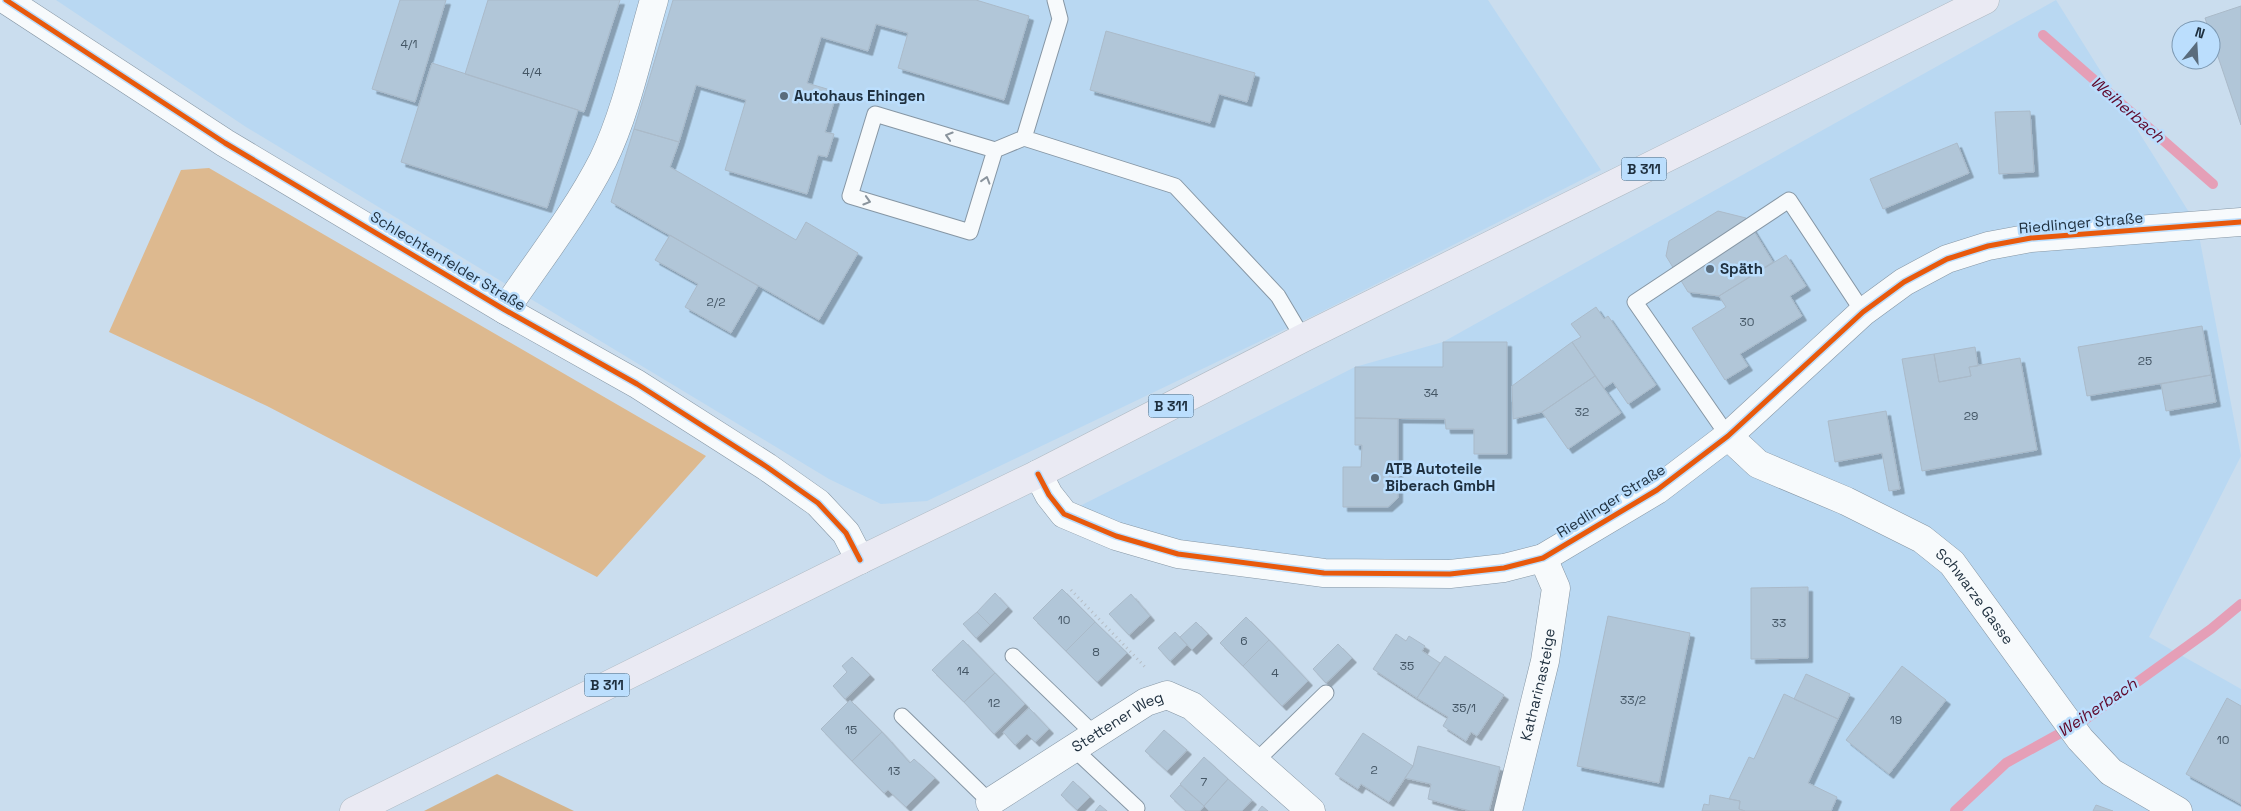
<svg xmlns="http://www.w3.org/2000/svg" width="2241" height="811" font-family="'Space Grotesk',sans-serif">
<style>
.built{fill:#b9d8f2}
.green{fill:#ddb98f}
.forest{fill:#d4b38b}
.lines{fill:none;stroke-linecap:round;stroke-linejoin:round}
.stream{stroke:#e59fb7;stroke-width:10}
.building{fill:#b1c6d8;stroke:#aabac9;filter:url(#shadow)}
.lane-casing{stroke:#8696a4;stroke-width:17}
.street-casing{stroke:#8696a4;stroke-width:29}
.secondary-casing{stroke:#8696a4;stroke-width:29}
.primary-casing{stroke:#afbac3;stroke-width:29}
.path{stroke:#b6bec6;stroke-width:3;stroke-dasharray:1 4;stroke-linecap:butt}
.lane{stroke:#f7fafc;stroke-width:15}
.street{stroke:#f7fafc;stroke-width:28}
.secondary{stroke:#f7fafc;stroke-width:28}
.primary{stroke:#eaeaf3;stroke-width:28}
.cycleway-casing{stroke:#bbdefd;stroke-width:8}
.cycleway{stroke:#e8590c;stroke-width:5}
.oneway{stroke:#8a949d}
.poi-dot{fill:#5a6c7c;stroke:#bbdefd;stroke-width:2}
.labels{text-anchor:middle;stroke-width:5;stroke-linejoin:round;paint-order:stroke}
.number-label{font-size:12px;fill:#445665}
.shield{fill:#bbdefd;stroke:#4d6477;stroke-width:1}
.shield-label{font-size:14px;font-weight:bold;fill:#1e2f3e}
.poi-label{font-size:15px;font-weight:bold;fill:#1e2f3e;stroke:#bbdefd;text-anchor:start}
.street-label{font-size:15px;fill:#1e2f3e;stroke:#bbdefd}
.water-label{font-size:16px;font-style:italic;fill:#5f072a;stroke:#bbdefd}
</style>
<defs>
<filter id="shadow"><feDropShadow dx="4.5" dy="4.5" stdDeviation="0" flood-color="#0004"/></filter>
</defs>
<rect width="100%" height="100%" fill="#caddee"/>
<path class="built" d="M56,0h1432l113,170 -282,143 -392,188 -46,3 -52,-25 -583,-352z
M2056,0l141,225 44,231 -92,181 92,52v122h-737l41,-150 -2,-103 -39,10 -254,-4 -186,-50 291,-147 88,-25z"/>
<path class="green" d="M209,168l497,288 -109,121 -330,-171 -158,-74 72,-162z"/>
<path class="forest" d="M497,774l77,37h-150z"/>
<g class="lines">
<path class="stream" d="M2043,35l170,149
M1955,811l51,-48 80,-44 125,-90 30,-25"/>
</g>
<path class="building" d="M400,0h46l-31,102 -43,-13z
M488,0h132l-36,112 -119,-38z
M673,0h303l53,16 -25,84 -106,-32 10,-35 -32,-9 -8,27 -47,-14 -14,46 30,9 -12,40 9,2 -7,23 -9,-2 -11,39 -82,-24 21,-70 -50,-15 -17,57 -45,-13z
M2241,6v119l-36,-107z
M1106,31l149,42 -8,29 -28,-8 -9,29 -120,-33z
M432,63l146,47 -31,98 -146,-46z
M2030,111l4,61 -35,2 -4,-62z
M634,129l45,13 -9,25 126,73 10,-18 52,31 -39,67 -208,-118z
M1957,143l12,30 -86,36 -13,-30z
M1718,211l28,7 27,44 -54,34 -31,-4 -22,-36 3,-15z
M670,235l88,51 -27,47 -46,-26 13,-23 -43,-24z
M1786,255l20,31 -16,10 12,20 -62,38 8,12 -23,14 -33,-52 34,-21 -7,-11z
M1596,307l8,12 4,-3 48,69 -28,19 -15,-22 -9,6 -32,-46 9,-5 -10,-13z
M2202,326l9,49 -124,21 -9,-49z
M1443,342h64v112h-33v-25h-28l-1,-10 -90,-1v-51h88z
M1572,342l23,34 -53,36 -29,7 -1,-33z
M1975,347l3,19 -9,1 2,9 -32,6 -5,-28z
M1934,354l5,28 32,-6 -2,-9 51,-9 17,92 -115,21 -20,-112z
M2211,375l5,27 -50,9 -5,-27z
M1595,376l26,37 -53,36 -26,-37z
M1886,411l14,78 -11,2 -7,-38 -47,9 -7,-41z
M1355,418l43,1v79l-10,9h-45v-40h18l1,-22h-7z
M1808,587v71l-57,1v-71z
M1062,589l33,33 -29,29 -33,-33z
M995,593l13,14 -18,18 -13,-13z
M1131,594l19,22 -21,19 -20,-21z
M977,612l13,13 -14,13 -13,-14z
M1608,616l82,17 -31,150 -82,-17z
M1246,617l23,23 -26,26 -23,-23z
M1095,622l32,31 -30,29 -31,-31z
M1196,622l12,12 -16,16 -12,-13z
M1175,632l12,13 -17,16 -12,-13z
M1396,634l10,7 3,-5 16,10 -3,5 18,12 -23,35 -44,-29z
M963,640l32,33 -31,29 -32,-32z
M1269,640l39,41 -26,25 -39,-40z
M1338,644l14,14 -26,25 -13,-14z
M1445,656l59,39 -27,41 -6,-4 -5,9 -23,-15 5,-9 -31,-19z
M852,657l18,18 -25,24 -12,-13 14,-14 -5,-6z
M1902,666l44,34 -57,74 -43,-34z
M995,673l30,31 -31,30 -30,-32z
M1806,674l44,20 -12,25 -44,-20z
M1784,694l54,25 -30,64 29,14 -6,14h-86l-6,-2 1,-8 -11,-2 20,-42 5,2z
M2227,698l14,8v98l-55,-30z
M850,700l32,32 -30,29 -31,-32z
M1029,708l20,21 -14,13 -8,-8 -12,11 -12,-13z
M1164,730l23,20 -20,21 -22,-20z
M882,732l28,31 4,-4 21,19 -29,29 -18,-17 -4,3 -32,-32z
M1363,733l50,33 -24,36 -28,-18 -3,5 -23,-15z
M1418,746l82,21 -11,44h-19l-42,-12 3,-15 -26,-6 8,-12z
M1204,757l24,22 -24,27 -24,-22z
M1228,779l24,21 -10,11h-33l-5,-5z
M1073,781l17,16 -13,13 -16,-15z
M1180,785l24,21 -4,5h-14l-16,-15z
M1710,795l30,6 -1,8 6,2h-43l2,-7 5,1z
M1100,805l7,6h-12z
M2096,805l17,6h-20z
M1262,806l6,5h-10z"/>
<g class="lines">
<defs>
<path id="lane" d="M1024,138l36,-119 -5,-19
M995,150l-25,82 -120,-36 25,-82 120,36 29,-12 151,48 103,110 25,42
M1728,436l-93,-134 154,-102 74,112
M1013,656l82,79
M902,716l88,86
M1074,749l63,59
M1255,762l71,-69"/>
<g id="street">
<path d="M505,310c33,-49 71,-97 98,-150 23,-47 36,-109 51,-160"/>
<path id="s1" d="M1728,436l30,28 88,37 76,38 30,24 128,176 31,33 67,39"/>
<path d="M1038,474l11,21 15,19 52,22 62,18 146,19 126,1 54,-6 39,-10 114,-68 71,-54 135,-124 41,-30 43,-23 41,-13 43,-8 210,-16"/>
<path id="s2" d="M990,802l156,-100 21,-7 25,11 119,105"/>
<path id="s3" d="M1508,811l37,-150 11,-73 -13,-30"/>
</g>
<path id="secondary" d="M6,0l219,143 280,167 132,74 130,83 51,36 28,30 14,27"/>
<path id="primary" d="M354,811l506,-251 178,-86 265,-136 682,-338"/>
</defs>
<use href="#lane" class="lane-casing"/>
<use href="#street" class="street-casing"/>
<use href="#secondary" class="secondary-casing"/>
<use href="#primary" class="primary-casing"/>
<path class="path" d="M1071,590l76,79"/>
<use href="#lane" class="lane"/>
<use href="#street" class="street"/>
<use href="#secondary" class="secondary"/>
<use href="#primary" class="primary"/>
<defs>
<path id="cycleway" d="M6,0l219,143 280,167 132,74 130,83 51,36 28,30 14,27
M1038,474l11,21 15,19 52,22 62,18 146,19 126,1 54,-6 39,-10 114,-68 71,-54 135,-124 41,-30 43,-23 41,-13 43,-8 210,-16"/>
</defs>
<use href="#cycleway" class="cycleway-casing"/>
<use href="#cycleway" class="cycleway"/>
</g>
<defs><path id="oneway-chevron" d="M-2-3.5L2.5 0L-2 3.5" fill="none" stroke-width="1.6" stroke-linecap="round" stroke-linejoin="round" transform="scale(1.25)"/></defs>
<g class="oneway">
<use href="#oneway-chevron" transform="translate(949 136) rotate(-163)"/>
<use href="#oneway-chevron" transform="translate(986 180) rotate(-73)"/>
<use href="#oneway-chevron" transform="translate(867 201) rotate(17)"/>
</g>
<g class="poi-dot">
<circle cx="784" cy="96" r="5"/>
<circle cx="1710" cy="269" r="5"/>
<circle cx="1375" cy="478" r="5"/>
</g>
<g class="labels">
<g class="number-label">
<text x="409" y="48">4/1</text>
<text x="532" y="76">4/4</text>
<text x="716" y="306">2/2</text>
<text x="1747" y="326">30</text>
<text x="2145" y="365">25</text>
<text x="1431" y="397">34</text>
<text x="1582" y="416">32</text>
<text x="1971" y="420">29</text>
<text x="1064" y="624">10</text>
<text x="1779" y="627">33</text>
<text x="1244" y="645">6</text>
<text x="1096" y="656">8</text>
<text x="1407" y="670">35</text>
<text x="963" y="675">14</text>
<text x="1275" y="677">4</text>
<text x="1633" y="704">33/2</text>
<text x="994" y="707">12</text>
<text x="1464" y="712">35/1</text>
<text x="1896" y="724">19</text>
<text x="851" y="734">15</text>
<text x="2223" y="744">10</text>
<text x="1374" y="774">2</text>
<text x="894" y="775">13</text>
<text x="1204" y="786">7</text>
</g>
<g class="shield">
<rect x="1621.5" y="157.5" width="45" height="23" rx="4"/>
<rect x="1148.5" y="394.5" width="45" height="23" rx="4"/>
<rect x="584.5" y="673.5" width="45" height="23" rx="4"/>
</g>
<g class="shield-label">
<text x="1644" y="174">B 311</text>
<text x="1171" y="411">B 311</text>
<text x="607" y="690">B 311</text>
</g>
<g class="poi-label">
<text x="794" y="101">Autohaus Ehingen</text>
<text x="1720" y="274">Späth</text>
<text x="1385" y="474">ATB Autoteile<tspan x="1385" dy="17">Biberach GmbH</tspan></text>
</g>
<g class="street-label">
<text transform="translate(2081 223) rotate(-5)" y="5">Riedlinger Straße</text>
<text transform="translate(448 261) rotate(31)" y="5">Schlechtenfelder Straße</text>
<text transform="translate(1611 501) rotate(-32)" y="5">Riedlinger Straße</text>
<text dy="5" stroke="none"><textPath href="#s1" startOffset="300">Schwarze Gasse</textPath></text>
<text dy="5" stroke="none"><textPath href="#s3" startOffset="130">Katharinasteige</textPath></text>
<text dy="5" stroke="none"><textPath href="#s2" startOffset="151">Stettener Weg</textPath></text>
</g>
<g class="water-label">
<text transform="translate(2128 109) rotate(41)" y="6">Weiherbach</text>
<text transform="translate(2097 707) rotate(-34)" y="6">Weiherbach</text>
</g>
</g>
<g transform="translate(2196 45) rotate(18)"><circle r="24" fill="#bbdefd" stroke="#7c98b1"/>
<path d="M0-4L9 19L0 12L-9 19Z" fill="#5a6c7c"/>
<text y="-8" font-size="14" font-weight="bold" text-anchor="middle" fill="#1e2f3e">N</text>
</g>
</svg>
